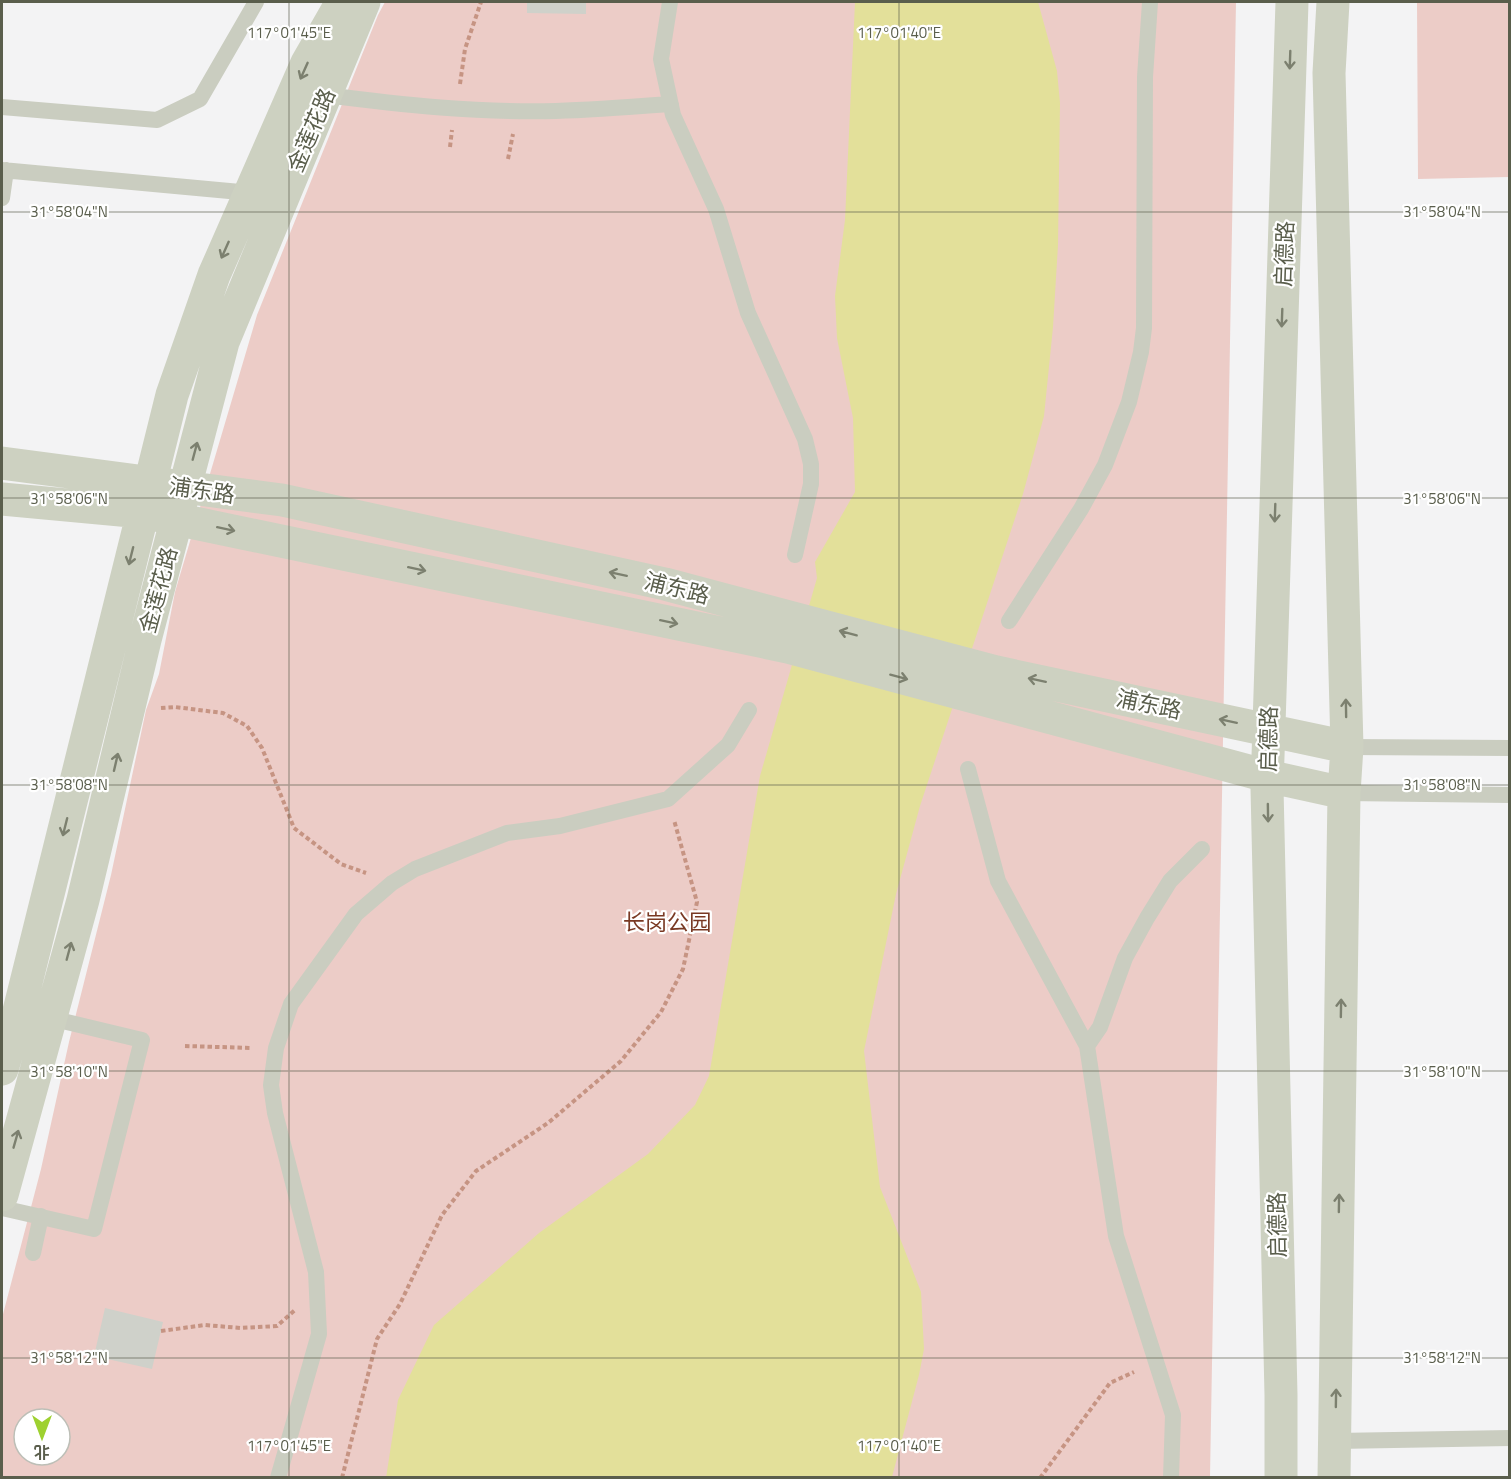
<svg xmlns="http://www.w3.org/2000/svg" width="1511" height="1479" font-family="'Titillium Web','Noto Sans SC',sans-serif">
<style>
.green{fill:#ecccc7;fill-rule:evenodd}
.water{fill:#e3e09a}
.building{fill:#cfd1ca}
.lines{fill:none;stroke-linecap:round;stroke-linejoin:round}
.path{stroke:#c69483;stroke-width:4;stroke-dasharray:4.5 3;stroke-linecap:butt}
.lane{stroke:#cacdc0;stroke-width:16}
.secondary{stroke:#cdd1c1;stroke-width:33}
.oneway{stroke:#7c806f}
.ticks{fill:none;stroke:#5a5e4c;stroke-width:1.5;stroke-opacity:0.45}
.labels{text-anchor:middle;stroke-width:4.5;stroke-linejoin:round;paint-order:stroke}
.street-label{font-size:22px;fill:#5a5e4c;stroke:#fff}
.park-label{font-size:22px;fill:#793923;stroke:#fff}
.ticks-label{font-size:15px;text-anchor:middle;fill:#5a5e4c;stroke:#fff;stroke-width:4.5;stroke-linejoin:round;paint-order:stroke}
</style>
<rect width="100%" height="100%" fill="#f3f3f4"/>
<path class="green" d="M385,2h851l-26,1475 -1208,1v-160l39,-149 28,-127 42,-167 35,-165 13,-36 16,-82 82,-277 121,-300zM24,1419h36v36h-36z
M1417,2h92v175l-91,2z"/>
<path class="water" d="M855,2h183l19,69 3,32 -2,142 -5,82 -9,89 -21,78 -103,312 -24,88 -32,157 16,136 41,105 3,57 -5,26 -27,102 -506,1 12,-78 36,-75 105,-92 109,-79 47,-49 14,-29 51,-300 57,-198 -2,-16 40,-70 -2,-74 -16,-80 -2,-42 10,-76z"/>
<path class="building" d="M527,2h59v12l-59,-1z
M105,1308l58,14 -11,47 -58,-13z"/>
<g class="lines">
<path class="path" d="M460,84l5,-35 16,-47
M450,147l2,-17
M508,159l5,-25
M161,708l14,-1 48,6 24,13 15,22 32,80 47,36 25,9
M185,1046l67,2
M161,1331l44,-6 35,3 37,-2 18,-16
M342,1478l35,-139 23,-35 42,-89 34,-44 72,-48 73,-62 40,-49 22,-43 14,-67 -23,-82
M1040,1478l70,-95 24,-11"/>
<path class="lane" d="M670,2l-9,57 12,56 43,94 32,104 57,126 6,25v20l-16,71
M326,95c76,10 153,18 230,16 38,-1 76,-4 115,-7
M2,107l155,13 43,-21 56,-97
M2,170l249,23
M2,198l4,-28
M1009,621l72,-112 24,-44 24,-63 12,-50 3,-24 1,-251 5,-75
M1347,747l163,1
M968,769l30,112 89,165 29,190 57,179 -2,63
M1344,793l166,2
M1087,1046l13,-19 25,-69 22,-40 23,-37 32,-32
M2,1208l92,21 48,-189 -92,-22
M33,1253l8,-37
M1336,1441l174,-3
M278,1478l41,-144 -3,-62 -41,-159 -4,-28 5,-37 15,-44 65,-90 36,-31 23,-14 92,-36 53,-7 108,-27 60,-54 21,-35"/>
<path class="secondary" d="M1333,2l-4,71 18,674 -3,46 -10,685
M2,463l280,37 383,84 331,88 351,75
M2,499l140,13 646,135 479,129 77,17
M2,1069l15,-50 155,-624 42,-120 93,-212 35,-61
M2,1195l81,-295 62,-260 78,-298 141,-340
M1281,1478v-83l-14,-607 25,-786"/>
</g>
<defs><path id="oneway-shaft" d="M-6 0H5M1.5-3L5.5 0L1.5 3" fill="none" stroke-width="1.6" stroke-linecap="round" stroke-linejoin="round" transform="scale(1.5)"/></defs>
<g class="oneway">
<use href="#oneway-shaft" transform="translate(1290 60) rotate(92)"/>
<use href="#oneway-shaft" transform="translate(304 71) rotate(114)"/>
<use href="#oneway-shaft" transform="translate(225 250) rotate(114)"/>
<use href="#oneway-shaft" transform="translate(1282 318) rotate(92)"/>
<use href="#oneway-shaft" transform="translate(195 451) rotate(-75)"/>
<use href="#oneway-shaft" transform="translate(1275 513) rotate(92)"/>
<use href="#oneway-shaft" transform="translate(226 529) rotate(12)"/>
<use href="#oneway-shaft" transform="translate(131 556) rotate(104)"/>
<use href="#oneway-shaft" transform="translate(417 569) rotate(12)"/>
<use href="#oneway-shaft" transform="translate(618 574) rotate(-168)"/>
<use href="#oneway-shaft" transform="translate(669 622) rotate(12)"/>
<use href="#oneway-shaft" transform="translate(848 633) rotate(-165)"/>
<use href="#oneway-shaft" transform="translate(899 677) rotate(15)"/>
<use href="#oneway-shaft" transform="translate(1037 680) rotate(-168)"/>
<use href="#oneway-shaft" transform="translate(1346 708) rotate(-91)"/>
<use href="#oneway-shaft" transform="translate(1228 721) rotate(-168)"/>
<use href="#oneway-shaft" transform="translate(116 762) rotate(-77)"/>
<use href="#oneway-shaft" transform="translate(1268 813) rotate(89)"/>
<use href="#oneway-shaft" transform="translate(65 827) rotate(104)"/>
<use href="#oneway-shaft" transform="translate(69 951) rotate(-75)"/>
<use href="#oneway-shaft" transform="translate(1341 1008) rotate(-89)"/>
<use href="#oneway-shaft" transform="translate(16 1139) rotate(-74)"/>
<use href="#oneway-shaft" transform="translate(1339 1203) rotate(-89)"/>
<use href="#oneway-shaft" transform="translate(1336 1398) rotate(-89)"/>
</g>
<path class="ticks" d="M289,2v1476M899,2v1476M2,212h1508M2,498h1508M2,785h1508M2,1071h1508M2,1358h1508"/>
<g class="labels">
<g class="street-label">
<text transform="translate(311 130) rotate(-67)" y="8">金莲花路</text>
<text transform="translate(1284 254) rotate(-88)" y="8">启德路</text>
<text transform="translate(202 490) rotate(8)" y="8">浦东路</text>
<text transform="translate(677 588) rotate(14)" y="8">浦东路</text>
<text transform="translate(158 590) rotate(-75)" y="8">金莲花路</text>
<text transform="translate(1149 704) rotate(12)" y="8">浦东路</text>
<text transform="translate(1268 739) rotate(-89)" y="8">启德路</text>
<text transform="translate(1277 1225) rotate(-91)" y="8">启德路</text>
</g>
<g class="park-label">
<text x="667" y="930">长岗公园</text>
</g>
</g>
<g class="ticks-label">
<text x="289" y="38">117°01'45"E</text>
<text x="899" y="38">117°01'40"E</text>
<text x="1442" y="217">31°58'04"N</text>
<text x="69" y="217">31°58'04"N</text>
<text x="1442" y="504">31°58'06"N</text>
<text x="69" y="504">31°58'06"N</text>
<text x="1442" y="790">31°58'08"N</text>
<text x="69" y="790">31°58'08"N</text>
<text x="1442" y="1077">31°58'10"N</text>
<text x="69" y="1077">31°58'10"N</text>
<text x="1442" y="1363">31°58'12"N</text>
<text x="69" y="1363">31°58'12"N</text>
<text x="289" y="1451">117°01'45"E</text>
<text x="899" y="1451">117°01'40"E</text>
</g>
<rect width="1511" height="1479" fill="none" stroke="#5a5e4c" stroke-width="6"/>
<g transform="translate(42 1437) rotate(180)"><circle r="28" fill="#ffffff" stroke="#bdbfb7" stroke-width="1.5"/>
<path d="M0-4.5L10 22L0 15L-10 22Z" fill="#9ed130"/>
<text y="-9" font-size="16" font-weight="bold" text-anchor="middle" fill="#5a5e4c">北</text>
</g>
</svg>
